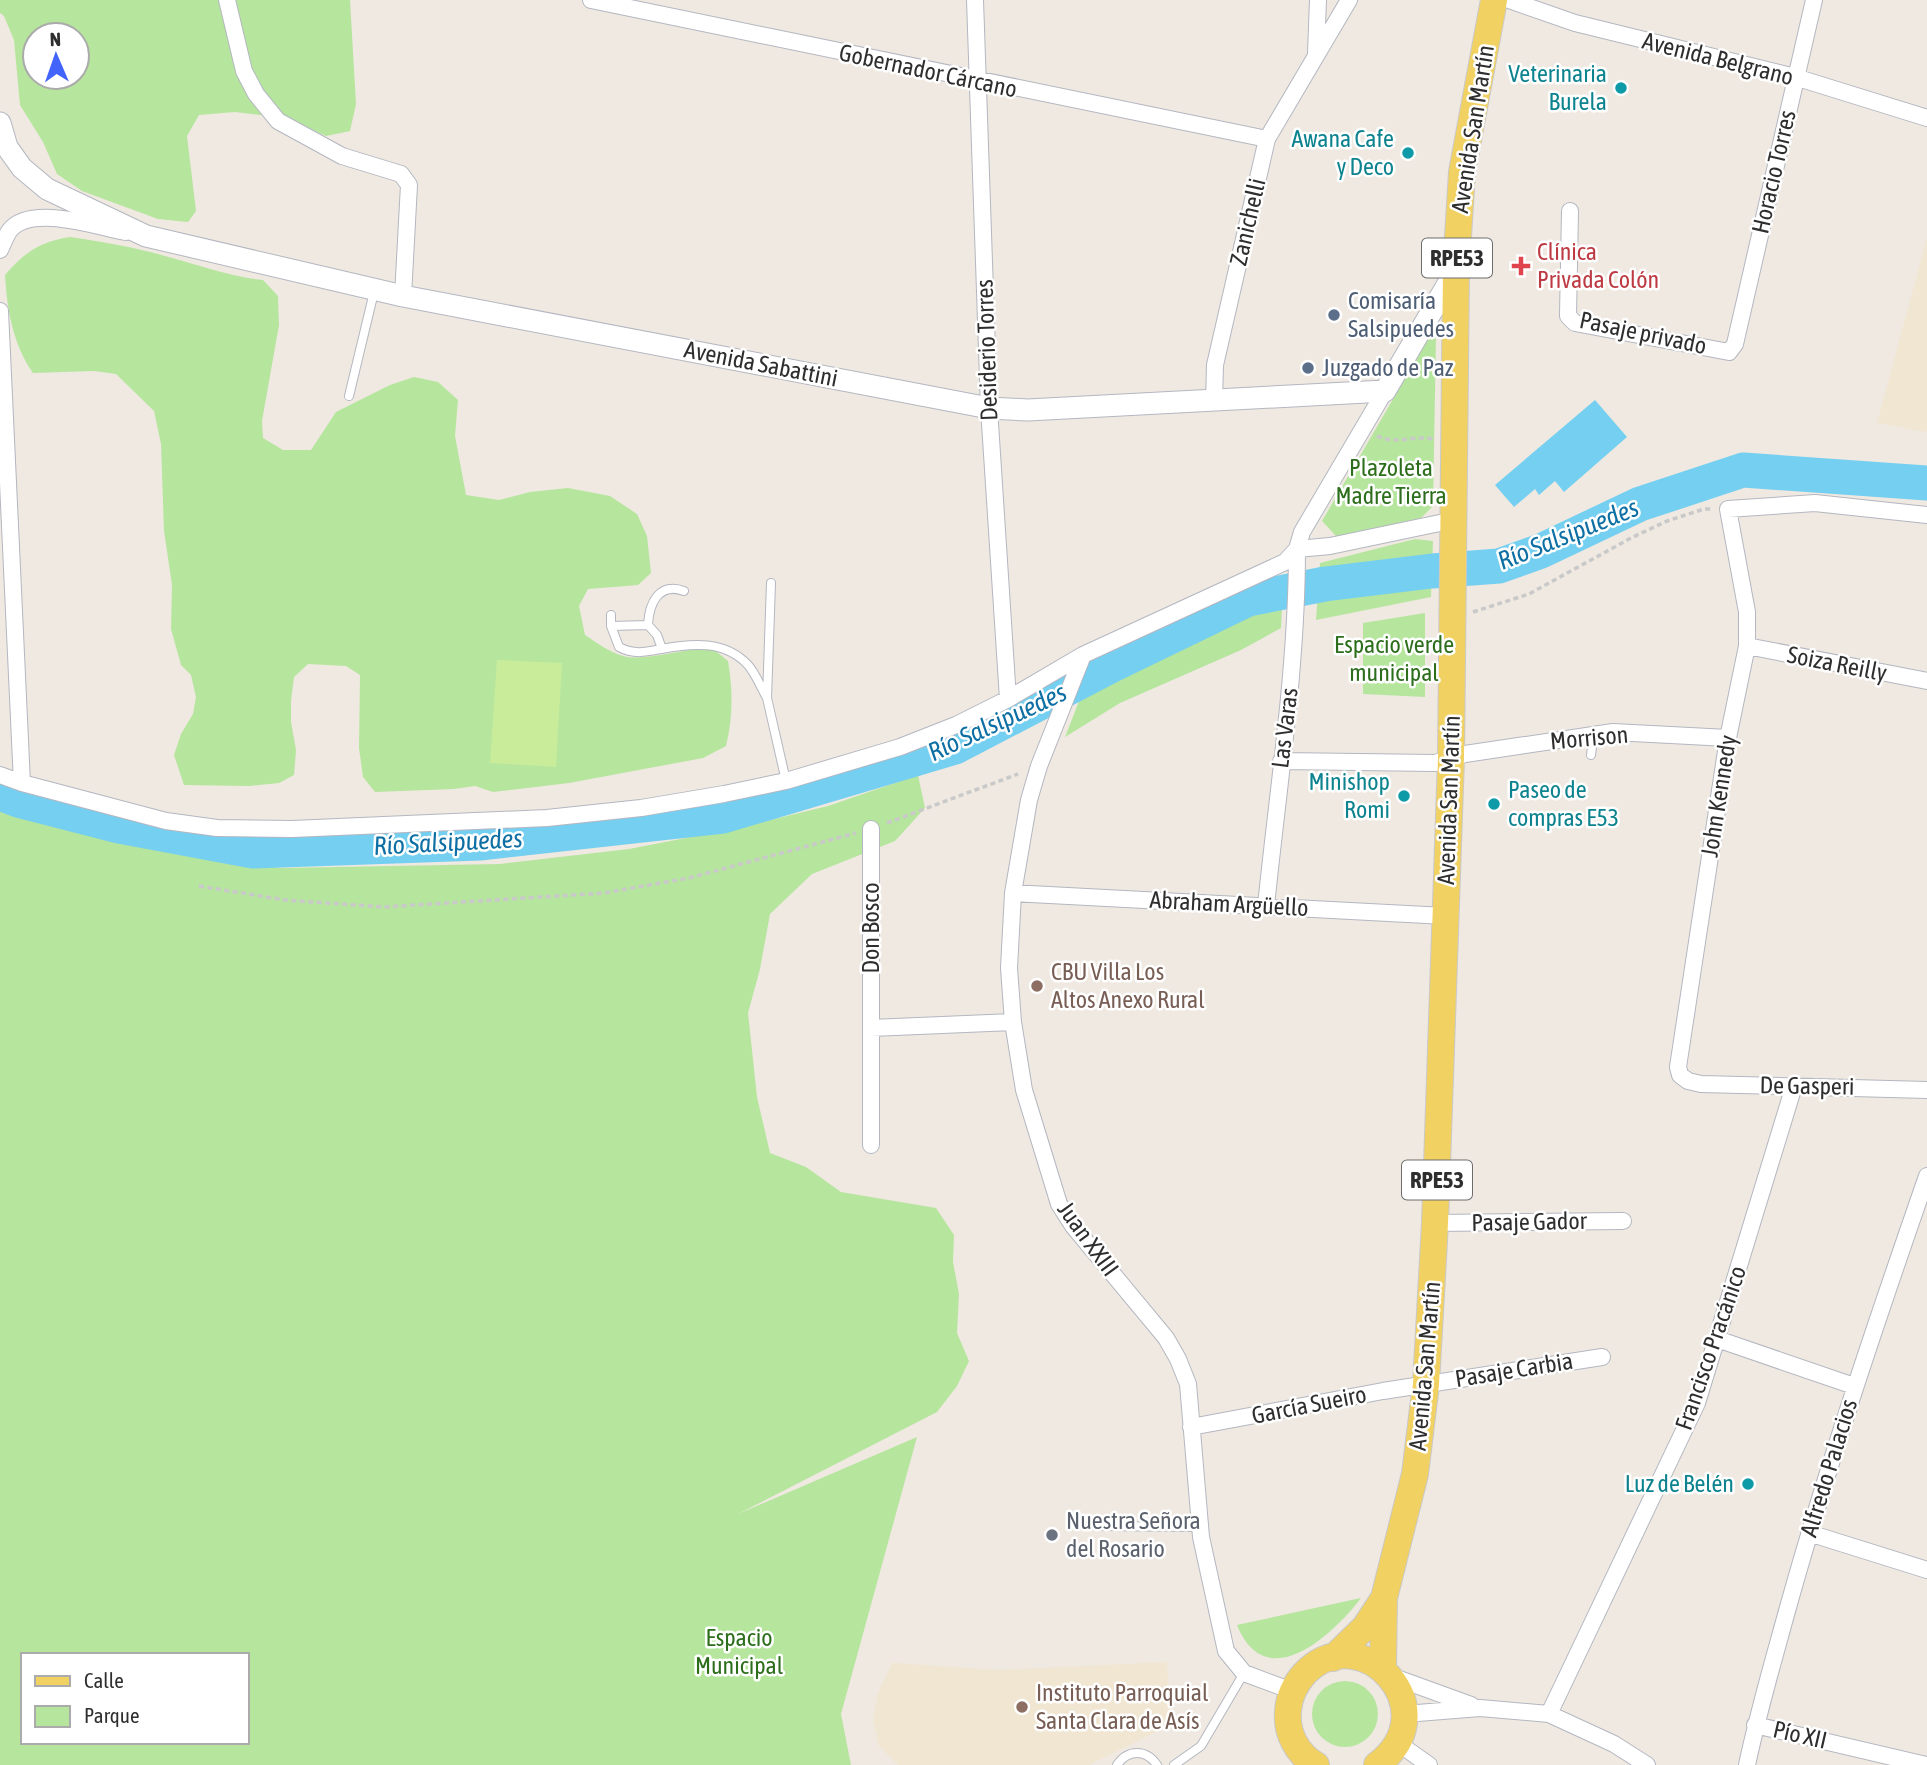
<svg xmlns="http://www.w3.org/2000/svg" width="1927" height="1765" font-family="'Asap Condensed',sans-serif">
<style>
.education{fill:#f0e6d1}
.green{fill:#b6e59e;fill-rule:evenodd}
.pitch{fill:#c9ec9a}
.water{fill:#75cff0}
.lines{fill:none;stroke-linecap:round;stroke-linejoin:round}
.river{stroke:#75cff0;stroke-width:35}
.service-casing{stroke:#b4b7c1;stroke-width:10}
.minor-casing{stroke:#b4b7c1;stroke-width:18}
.tertiary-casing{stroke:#b4b7c1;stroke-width:23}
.primary-casing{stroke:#c9c9c9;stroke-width:28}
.path{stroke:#c9c9c9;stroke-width:3.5;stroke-dasharray:5 3.5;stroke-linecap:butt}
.service{stroke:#fff;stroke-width:8}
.minor{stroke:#fff;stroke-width:16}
.tertiary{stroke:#fff;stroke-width:21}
.primary{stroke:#f2d163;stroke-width:26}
.culture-dot{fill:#0f9aa8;stroke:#fff;stroke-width:2.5}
.health-dot{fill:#e0444e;stroke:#fff;stroke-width:2.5}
.service-dot{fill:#5c6f8a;stroke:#fff;stroke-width:2.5}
.education-dot{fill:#8d6e63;stroke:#fff;stroke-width:2.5}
.worship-dot{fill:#6b7280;stroke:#fff;stroke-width:2.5}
.labels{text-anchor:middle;stroke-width:5;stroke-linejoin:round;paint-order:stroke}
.shield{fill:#fff;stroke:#6d6d6d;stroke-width:2}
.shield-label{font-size:23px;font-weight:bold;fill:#2e2e2e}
.street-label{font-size:24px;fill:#2e2e2e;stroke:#fff}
.culture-label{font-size:24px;fill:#0d838f;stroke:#fff;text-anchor:end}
.health-label{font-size:24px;fill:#be3a42;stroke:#fff;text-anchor:start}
.service-label{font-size:24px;fill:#4e5e75;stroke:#fff;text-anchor:start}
.park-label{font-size:24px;fill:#2c6e1b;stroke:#fff}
.education-label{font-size:24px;fill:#785e54;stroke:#fff;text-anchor:start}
.worship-label{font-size:24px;fill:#5b616d;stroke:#fff;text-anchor:start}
.water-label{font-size:26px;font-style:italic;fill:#0d6fa3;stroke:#fff}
</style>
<rect width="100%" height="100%" fill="#efe9e1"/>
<path class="education" d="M1927,238v194l-50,-9z
M1167,1662l3,63 -81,40h-191l-19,-19 -6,-25 5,-28 14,-30 108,7z"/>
<path class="green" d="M0,0h350l6,104 -6,27 -24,5 -40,-18 -51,-6 -36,3 -12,21 9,75 -8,11 -30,-3 -76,-28 -25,-17 -14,-32 -23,-37 -6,-65 -10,-24 -4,-3zM35,35h42v42h-42z
M70,237c34,5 69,11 102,21 31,8 59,19 91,22l15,16 1,29 -17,96 1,17 20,12h28l25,-38 54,-27 24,-8 24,5 20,18 -3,36 11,59 33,5 31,-8 38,-4 42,8 27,18 10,22 4,37 -13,12 -50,4 -9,17 6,29c11,7 24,17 38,21 27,7 72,-13 92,-5 4,2 9,7 13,10 5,29 5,57 -2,85l-23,12 -134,25 -76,9 -18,-6 -21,3 -79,3 -12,-15 -4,-29 1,-73 -14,-9 -38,-2 -14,13 -3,24v21l5,28 -2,25 -15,8 -30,3 -65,-1 -10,-30 7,-21 12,-20 3,-17 -5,-22 -10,-10 -10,-36 1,-44 -8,-54 -3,-87 -7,-33 -38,-37 -22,-3 -61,2c-20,-29 -26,-63 -28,-98 20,-23 34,-33 65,-38z
M1431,334l5,1 -3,171 -12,12 -84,19 -15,-16z
M1415,539l18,2 -2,56 -115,23 4,-57z
M1280,578l3,5 -2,45 -40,22 -121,53 -55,34 29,-74z
M1425,613v84l-62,-3v-71z
M918,775l7,33 -30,33 -83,33 -42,40 -10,55 -12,44 9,84 13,56 36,14 35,25 95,16 18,27 -1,27 6,32 -2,39 12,28 -12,25 -20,26 -199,102 179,-77 -76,277 10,51h-851v-955l122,34 159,24 219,-4 129,-15 108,-21 91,-22zM23,1655h224v87h-224z
M1361,1598c-28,37 -95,99 -124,27z
M1312 1714a33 33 0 1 1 66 0a33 33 0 1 1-66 0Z"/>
<path class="pitch" d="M497,660l65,3 -6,104 -66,-4z"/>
<path class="water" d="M1595,400l32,37 -63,55 -9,-11 -16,14 -4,-6 -21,18 -19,-22z"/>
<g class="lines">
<path class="river" d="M0,793l18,7 101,26 134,25 227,-8 243,-27 232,-69 157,-82 136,-66 77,-15 107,-13 67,-5 42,-15 99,-47 103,-34 184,13"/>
<defs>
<path id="service" d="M349,396l25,-104
M771,583l-4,115 19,83
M611,615v11l8,21c15,8 27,5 42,2 31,-6 64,-9 87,16 8,9 13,23 19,33
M648,625c1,-22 11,-43 36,-34
M611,626l37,-1 9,10 5,14
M1591,755l3,-22
M1096,1526l104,1
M1117,1765c11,-16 29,-16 40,0
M1174,1765l27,-19 43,-73"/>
<path id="minor" d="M227,0l17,71 12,23 22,27 64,35 59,18 8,11 -6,111
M591,0l676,139
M975,0l14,408 19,291
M1509,0l66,23 220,54 132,41
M1316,53l2,-53
M1570,211l-2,105 7,7 154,29 6,-8 79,-344
M0,250c3,-6 6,-15 10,-20 22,-26 87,-3 116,2
M0,311l22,472
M1214,401l1,-36 52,-226 82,-139
M1927,515l-112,-12 -87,6 19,103v34l-19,92 -50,329 2,8 8,6 13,3 226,6
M1297,549l33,-3 124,-26
M1747,646l180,35
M1083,655l-44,111 -10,34 -16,93 -4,75 4,54 11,68 35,114 14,22 93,112 12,21 10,25 13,153 25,114 18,22 48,18
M1281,761l154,2 30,-9 148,-22 115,6
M0,775l22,8 144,38 51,7 75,1 255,-11 94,-10 83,-14 62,-13 114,-34 56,-22 52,-26 75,-44 202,-93 12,-13 5,-17 83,-141
M871,829v199
M1013,893l432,23
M1266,906c12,-119 31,-237 31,-357
M871,1145v-117l142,-6
M1435,1223l188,-2
M1717,1339l137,47
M1191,1427l192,-36 219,-34
M1809,1533l118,37
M1391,1676l80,29
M1405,1714l75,-6 69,6 65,30 33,21
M1549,1714l148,-311 97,-317
M1755,1725l171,40
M1398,1743l31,22
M1747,1765c11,-52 26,-103 40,-154 41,-147 90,-291 140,-435"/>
<path id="tertiary" d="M0,123l7,24 15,21 25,21 99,47 257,60 586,112 39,2 357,-19 71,-121"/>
<path id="primary" d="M1333,1658l32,-31 19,-29
M1383,1669l1,-71 31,-124 11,-90 9,-161 16,-465 5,-489 6,-97 32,-172
M1316,1765c-19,-11 -30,-32 -28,-54 1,-15 7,-27 17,-38 56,-57 145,37 72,92"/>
</defs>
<use href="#service" class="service-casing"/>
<use href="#minor" class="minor-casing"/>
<use href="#tertiary" class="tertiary-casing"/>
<use href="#primary" class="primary-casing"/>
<path class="path" d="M1377,436c20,9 36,-1 57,3
M1473,612l56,-18 102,-56 36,-17 37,-12h8
M887,823l131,-49
M199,886l86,14 99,7 220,-14 85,-15 167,-45"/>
<use href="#service" class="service"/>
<use href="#minor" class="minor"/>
<use href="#tertiary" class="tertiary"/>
<use href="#primary" class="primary"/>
</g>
<g class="culture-dot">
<circle cx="1621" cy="88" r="7"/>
<circle cx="1408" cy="153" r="7"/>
<circle cx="1404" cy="796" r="7"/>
<circle cx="1494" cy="804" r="7"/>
<circle cx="1748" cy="1484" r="7"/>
</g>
<path class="health-dot" d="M1517.5 255.5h7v7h7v7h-7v7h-7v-7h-7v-7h7z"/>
<g class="service-dot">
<circle cx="1334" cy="315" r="7"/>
<circle cx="1308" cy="368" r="7"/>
</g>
<g class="education-dot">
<circle cx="1037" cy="986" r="7"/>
<circle cx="1022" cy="1707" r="7"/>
</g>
<circle class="worship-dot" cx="1052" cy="1535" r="7"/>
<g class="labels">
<g class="shield">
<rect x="1422" y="238.5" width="70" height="39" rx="5"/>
<rect x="1402" y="1160.5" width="70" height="39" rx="5"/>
</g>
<g class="shield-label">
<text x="1457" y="266">RPE53</text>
<text x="1437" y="1188">RPE53</text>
</g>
<g class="street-label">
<text transform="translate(1718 59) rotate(14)" y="8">Avenida Belgrano</text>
<text transform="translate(928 71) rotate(12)" y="8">Gobernador Cárcano</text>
<text transform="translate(1473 129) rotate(-81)" y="8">Avenida San Martín</text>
<text transform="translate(1774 172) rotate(-77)" y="8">Horacio Torres</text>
<text transform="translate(1248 222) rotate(-77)" y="8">Zanichelli</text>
<text transform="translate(1643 333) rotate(12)" y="8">Pasaje privado</text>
<text transform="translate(987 350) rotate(-92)" y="8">Desiderio Torres</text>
<text transform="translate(761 364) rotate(11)" y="8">Avenida Sabattini</text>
<text transform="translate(1837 664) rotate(11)" y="8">Soiza Reilly</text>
<text transform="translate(1285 728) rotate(-83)" y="8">Las Varas</text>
<text transform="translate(1589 738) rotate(-5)" y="8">Morrison</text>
<text transform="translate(1719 796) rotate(-81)" y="8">John Kennedy</text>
<text transform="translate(1449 800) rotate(-88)" y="8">Avenida San Martín</text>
<text transform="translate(1229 904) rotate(3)" y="8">Abraham Argüello</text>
<text transform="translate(871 928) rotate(-90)" y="8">Don Bosco</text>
<text transform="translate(1807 1086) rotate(1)" y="8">De Gasperi</text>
<text transform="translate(1529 1222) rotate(-1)" y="8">Pasaje Gador</text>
<text transform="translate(1088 1239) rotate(54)" y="8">Juan XXIII</text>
<text transform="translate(1711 1348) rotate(-71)" y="8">Francisco Pracánico</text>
<text transform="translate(1425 1366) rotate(-85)" y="8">Avenida San Martín</text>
<text transform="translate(1514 1370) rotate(-9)" y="8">Pasaje Carbia</text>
<text transform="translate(1309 1405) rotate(-11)" y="8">García Sueiro</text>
<text transform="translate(1829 1468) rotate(-73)" y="8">Alfredo Palacios</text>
<text transform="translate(1800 1735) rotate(13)" y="8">Pío XII</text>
</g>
<g class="culture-label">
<text x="1607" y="82">Veterinaria<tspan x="1607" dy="28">Burela</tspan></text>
<text x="1394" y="147">Awana Cafe<tspan x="1394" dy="28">y Deco</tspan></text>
<text x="1390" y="790">Minishop<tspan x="1390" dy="28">Romi</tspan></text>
<text x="1508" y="798" text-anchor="start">Paseo de<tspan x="1508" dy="28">compras E53</tspan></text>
<text x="1734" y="1492">Luz de Belén</text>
</g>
<g class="health-label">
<text x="1537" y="260">Clínica<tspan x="1537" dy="28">Privada Colón</tspan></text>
</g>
<g class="service-label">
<text x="1348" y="309">Comisaría<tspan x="1348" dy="28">Salsipuedes</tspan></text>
<text x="1322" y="376">Juzgado de Paz</text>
</g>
<g class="park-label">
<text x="1391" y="476">Plazoleta<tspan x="1391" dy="28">Madre Tierra</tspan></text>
<text x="1394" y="653">Espacio verde<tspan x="1394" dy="28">municipal</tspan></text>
<text x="739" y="1646">Espacio<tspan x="739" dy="28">Municipal</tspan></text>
</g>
<g class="education-label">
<text x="1051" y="980">CBU Villa Los<tspan x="1051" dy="28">Altos Anexo Rural</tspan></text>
<text x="1036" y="1701">Instituto Parroquial<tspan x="1036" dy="28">Santa Clara de Asís</tspan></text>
</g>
<g class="worship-label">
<text x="1066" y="1529">Nuestra Señora<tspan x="1066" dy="28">del Rosario</tspan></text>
</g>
<g class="water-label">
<text transform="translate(1568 534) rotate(-22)" y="9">Río Salsipuedes</text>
<text transform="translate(997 722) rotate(-25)" y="9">Río Salsipuedes</text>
<text transform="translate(448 842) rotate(-3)" y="9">Río Salsipuedes</text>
</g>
</g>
<rect x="21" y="1653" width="228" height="91" fill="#ffffff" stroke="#ababab" stroke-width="2"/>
<rect x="35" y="1676" width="35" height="10" fill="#f2d163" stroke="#ababab" stroke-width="2"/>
<text x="84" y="1688" font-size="21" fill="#2e2e2e">Calle</text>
<rect x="35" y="1706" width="35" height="21" fill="#b6e59e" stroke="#ababab" stroke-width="2"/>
<text x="84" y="1723" font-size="21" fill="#2e2e2e">Parque</text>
<g transform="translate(56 56) rotate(358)"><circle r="33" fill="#ffffff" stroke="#ababab" stroke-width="2"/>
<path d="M0-5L12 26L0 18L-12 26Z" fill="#4264fb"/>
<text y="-10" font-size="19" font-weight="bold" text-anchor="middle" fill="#2e2e2e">N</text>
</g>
</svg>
